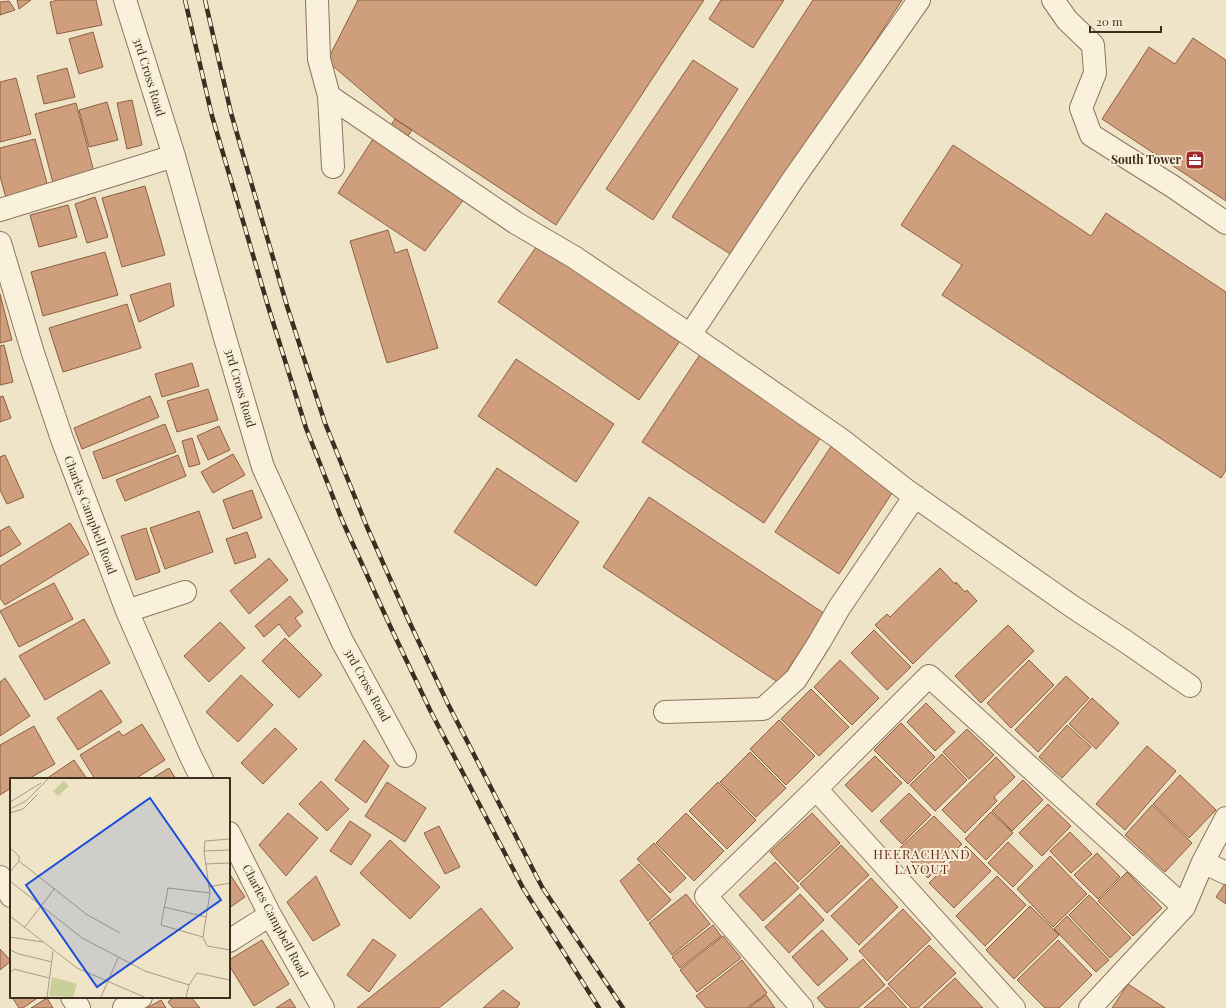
<svg xmlns="http://www.w3.org/2000/svg" width="1226" height="1008" font-family="'Playfair Display',serif">
<style>
.building{fill:#cf9f7d;stroke:#8d5f41}
.lines{fill:none;stroke-linecap:round;stroke-linejoin:round}
.minor-casing{stroke:#8d765c;stroke-width:24}
.minor{stroke:#faf1dc;stroke-width:22}
.rail-casing{stroke:#3d2e20;stroke-width:4.5}
.rail{stroke:#f7eed8;stroke-width:3;stroke-dasharray:9;stroke-linecap:butt}
.labels{text-anchor:middle;stroke-width:4;stroke-linejoin:round;paint-order:stroke}
.street-label{font-size:12px;fill:#3d2e20;stroke:#f7eed8}
.poi-label{font-size:12px;font-weight:bold;fill:#3d2e20;stroke:#f7eed8;text-anchor:end}
.neighbourhood-label{font-size:13px;letter-spacing:1px;fill:#6b2e1e;stroke:#f7eed8}
.inset-road{fill:none;stroke:#a89b85;stroke-width:1}
.view{fill:#1d4ed8;fill-opacity:0.15;stroke:#1d4ed8;stroke-width:2}
.inset-edge{fill:none;stroke:#3d2e20;stroke-width:2}
</style>
<rect width="100%" height="100%" fill="#f0e4c8"/>
<path class="building" d="M17,0h14l-12,9z
M58,0h38l6,25 -45,9 -7,-32z
M358,0h346l-148,225 -161,-106 -68,-58z
M721,0h63l-31,48 -44,-29z
M813,0h89l-167,257 -63,-40z
M9,1l6,9 -15,5v-13z
M93,32l10,35 -24,7 -10,-35z
M1193,38l33,22v141l-124,-82 47,-72 26,17z
M693,60l45,29 -85,131 -47,-31z
M67,68l8,29 -31,7 -7,-28z
M16,78l15,56 -31,8v-60z
M132,100l10,45 -15,4 -10,-46z
M107,102l11,38 -29,7 -10,-37z
M76,103l18,69 -41,11 -18,-69z
M395,119l17,11 -16,24 -17,-11z
M35,139l13,48 -42,11 -6,-22v-28z
M373,139l91,60 -39,52 -87,-58z
M953,145l138,91 15,-23 120,79v178l-5,8 -279,-183 20,-30 -61,-40z
M145,186l20,69 -43,12 -20,-69z
M95,197l13,40 -21,6 -12,-39z
M68,205l9,32 -38,10 -9,-32z
M388,230l7,23 12,-4 31,99 -51,15 -37,-122z
M541,240l141,98 -43,62 -141,-98z
M105,252l13,43 -75,21 -12,-44z
M170,283l4,23 -35,16 -9,-27z
M0,294l12,46 -12,3z
M127,304l14,44 -78,24 -14,-44z
M4,345l9,37 -13,3v-39z
M701,353l122,81 -59,89 -122,-81z
M516,359l98,65 -38,58 -98,-66z
M192,363l7,23 -37,11 -7,-23z
M208,389l10,31 -41,12 -10,-31z
M3,396l8,22 -11,4v-25z
M150,396l9,21 -77,32 -8,-21z
M165,424l11,28 -73,27 -10,-27z
M219,426l11,24 -22,10 -11,-24z
M192,438l8,26 -11,3 -7,-26z
M832,445l64,42 -57,87 -64,-42z
M233,454l12,21 -32,18 -12,-21z
M5,455l19,42 -17,7 -7,-14v-33z
M178,455l8,21 -61,25 -9,-21z
M497,468l82,54 -43,64 -82,-54z
M252,490l10,28 -29,11 -10,-29z
M649,497l176,117 -46,69 -176,-116z
M199,511l14,41 -48,17 -15,-41z
M70,523l19,31 -84,51 -5,-7v-32z
M9,526l12,18 -21,13v-26z
M146,528l14,44 -24,8 -15,-44z
M247,532l9,25 -21,7 -9,-25z
M269,558l19,22 -39,34 -19,-23z
M940,568l15,16 1,-2 9,10 2,-2 10,11 -64,63 -38,-39 12,-11 3,3z
M54,583l19,36 -54,28 -19,-36z
M290,596l13,16 -8,6 6,8 -12,11 -10,-13 -15,13 -9,-11z
M84,619l26,44 -65,37 -26,-44z
M220,622l25,26 -36,34 -25,-26z
M1008,625l26,26 -53,52 -26,-27z
M874,630l37,37 -24,23 -36,-37z
M285,638l37,37 -23,23 -37,-37z
M840,660l39,38 -27,27 -38,-38z
M1029,660l25,25 -43,43 -24,-25z
M241,675l32,30 -35,37 -32,-30z
M1066,676l23,22 -51,54 -23,-22z
M5,678l25,38 -30,20v-54z
M811,689l38,38 -30,29 -38,-37z
M101,690l21,32 -44,28 -21,-32z
M1092,698l27,25 -23,26 -27,-25z
M926,703l29,29 -20,19 -28,-29z
M779,720l36,36 -29,29 -36,-36z
M901,723l34,34 -27,27 -34,-34z
M142,724l23,36 -30,19h-40l-15,-24 39,-24 4,5z
M1067,725l24,22 -29,31 -23,-21z
M34,726l21,38 -27,15h-17v9l-11,7v-50z
M275,728l22,21 -34,35 -22,-21z
M967,729l27,26 -25,24 -26,-27z
M364,740l25,26 -23,37 -31,-23z
M1147,746l29,25 -51,59 -29,-26z
M750,752l36,36 -30,29 -36,-35z
M942,754l25,26 -32,31 -25,-26z
M875,756l27,27 -30,29 -27,-27z
M996,757l19,20 -21,20 3,4 -32,32 -23,-23z
M74,760l13,19h-41z
M169,768l7,11h-25z
M1180,775l36,35 -27,28 -36,-34z
M1023,780l20,20 -31,31 -20,-20z
M321,781l28,28 -22,22 -28,-27z
M387,782l39,26 -21,34 -40,-26z
M718,782l38,38 -29,29 -38,-38z
M909,793l22,22 -29,29 -22,-23z
M1048,804l23,22 -29,30 -23,-23z
M1152,805l40,38 -27,29 -40,-37z
M991,812l22,21 -27,27 -21,-21z
M288,813l30,25 -32,38 -27,-31z
M686,813l38,38 -30,30 -38,-38z
M812,813l28,30 -42,39 -28,-30z
M934,816l28,28 -34,34 -29,-29z
M350,821l21,14 -20,30 -21,-14z
M439,826l21,41 -15,7 -21,-41z
M1070,832l22,22 -21,19 -21,-22z
M390,840l50,47 -30,32 -50,-46z
M1008,842l25,24 -20,21 -25,-24z
M654,843l32,35 -16,15 -33,-34z
M841,845l28,30 -42,38 -27,-29z
M966,846l25,25 -37,37 -25,-25z
M1097,853l23,24 -22,22 -24,-24z
M1050,856l37,38 -34,33 -36,-38z
M775,862l24,26 -36,33 -24,-26z
M639,864l32,36 -23,21 -28,-40z
M1127,872l35,36 -29,28 -35,-35z
M229,873l16,24 -16,11z
M316,876l24,49 -27,16 -26,-39z
M997,876l29,29 -41,41 -29,-30z
M871,878l27,29 -39,38 -28,-29z
M1226,882v22l-10,-7z
M686,894l24,30 -38,31 -23,-32z
M800,894l24,26 -35,33 -24,-26z
M1089,895l42,43 -21,20 -41,-43z
M1030,906l29,29 -45,44 -28,-29z
M481,908l32,40 -74,60h-82z
M903,909l28,30 -44,42 -28,-30z
M1067,916l42,44 -13,12 -42,-43z
M713,925l8,11 -41,32 -8,-11z
M822,930l26,29 -30,27 -26,-29z
M723,936l18,22 -44,34 -17,-22z
M373,939l23,16 -27,37 -22,-17z
M262,940l27,44 -35,22 -25,-41v-5z
M1058,940l34,35 -33,33h-14l-28,-28z
M929,945l27,28 -38,35h-7l-23,-24z
M0,949l11,12 -11,9z
M863,959l22,26 -27,23h-32l-9,-10z
M742,960l25,33 -20,15h-41l-10,-12z
M955,978l28,30h-60z
M1128,984l37,24h-53z
M888,987l19,21h-43z
M503,990l17,13 -3,5h-34z
M766,995l9,13h-26z
M12,997h27l-16,11h-4z
M174,997h17l9,11h-27l-5,-6z
M47,998l6,10h-22z
M290,999l6,9h-20z
M161,1000l5,8h-19z"/>
<g class="lines">
<defs>
<path id="minor" d="M125,0l49,156 51,182 38,129 79,174 63,115
M317,0l2,59 10,37 4,71
M1053,0l14,20 26,25 2,28 -14,35 10,27 81,51 54,37
M329,96l187,127 58,34 116,78 102,-154 127,-181
M0,210l174,-54
M0,243l33,110 29,86 65,172 64,146 11,22
M690,335l149,103 67,52 167,117 52,34 65,45
M127,611l58,-19
M665,712l98,-3 33,-30 24,-38 19,-33 76,-112
M816,789l198,219
M229,833l41,82 53,93
M1203,862l23,11
M0,877l11,19
M229,941l41,-26
M72,997l7,11
M124,1008l17,-11
M802,1008l-96,-112 110,-107 113,-113 255,231
M1090,1008l94,-101 19,-45 23,-44"/>
</defs>
<use href="#minor" class="minor-casing"/>
<use href="#minor" class="minor"/>
<defs>
<path id="rail" d="M185,0l27,116 56,190 38,122 36,92 49,108 39,82 93,178 76,120
M205,0l26,113 56,193 38,117 42,104 41,92 40,85 94,183 81,121"/>
</defs>
<use href="#rail" class="rail-casing"/>
<use href="#rail" class="rail"/>
</g>
<defs>
<symbol id="office-square" viewBox="-11 -11 22 22"><rect x="-9" y="-9" width="18" height="18" rx="4" fill="#9e2a2b" stroke="#f7eed8"/><path d="M-6-3h4V-5.5h4V-3h4V5H-6ZM-1-4.5V-3h2v-1.5ZM-6 0V1H6V0Z" fill="#fff"/></symbol>
</defs>
<g fill-rule="evenodd">
<use href="#office-square" x="1184" y="149" width="22" height="22"/>
</g>
<g class="labels">
<g class="street-label">
<text transform="translate(149 77) rotate(73)" y="4">3rd Cross Road</text>
<text transform="translate(240 388) rotate(74)" y="4">3rd Cross Road</text>
<text transform="translate(90 515) rotate(69)" y="4">Charles Campbell Road</text>
<text transform="translate(367 685) rotate(61)" y="4">3rd Cross Road</text>
<text transform="translate(275 921) rotate(62)" y="4">Charles Campbell Road</text>
</g>
<g class="poi-label">
<text x="1181" y="164">South Tower</text>
</g>
<g class="neighbourhood-label">
<text x="922" y="859">HEERACHAND<tspan x="922" dy="15">LAYOUT</tspan></text>
</g>
</g>
<g transform="translate(10 778)">
<rect width="220" height="220" fill="#f0e4c8"/>
<path d="M54,3l5,5 -11,10 -5,-5zM42,199l25,7 -4,13 -24,-1z" fill="#c9cf9b"/>
<path class="inset-road" d="M0,24l31,-19M0,31l16,-8 22,-22M0,35l13,-4 15,-15M0,70l9,8v5M220,72l-26,1 6,42 -7,44 4,9 23,4M194,73l1,-10 25,-2M9,83l67,53 34,19M195,86l25,-1M0,94l9,-11M0,103l72,57 63,33 44,14 8,-12 33,7M198,109l22,-4M154,129l42,10M0,138l67,52 67,29M14,150l31,-40M0,159l33,5M193,159l-42,-12 7,-37 42,5M0,172l9,4 33,8M0,195l4,-4 35,9M37,219l6,-46M91,219l17,-39M176,219l3,-12"/>
<path class="view" d="M140,20l71,102 -124,87 -71,-102z"/>
<rect width="220" height="220" class="inset-edge"/>
</g>
<path d="M1090 26v6h71v-6" fill="none" stroke="#3d2e20" stroke-width="2"/>
<text x="1096" y="26" font-size="12" fill="#3d2e20" stroke="#f7eed8" stroke-width="3" paint-order="stroke">20 m</text>
</svg>
